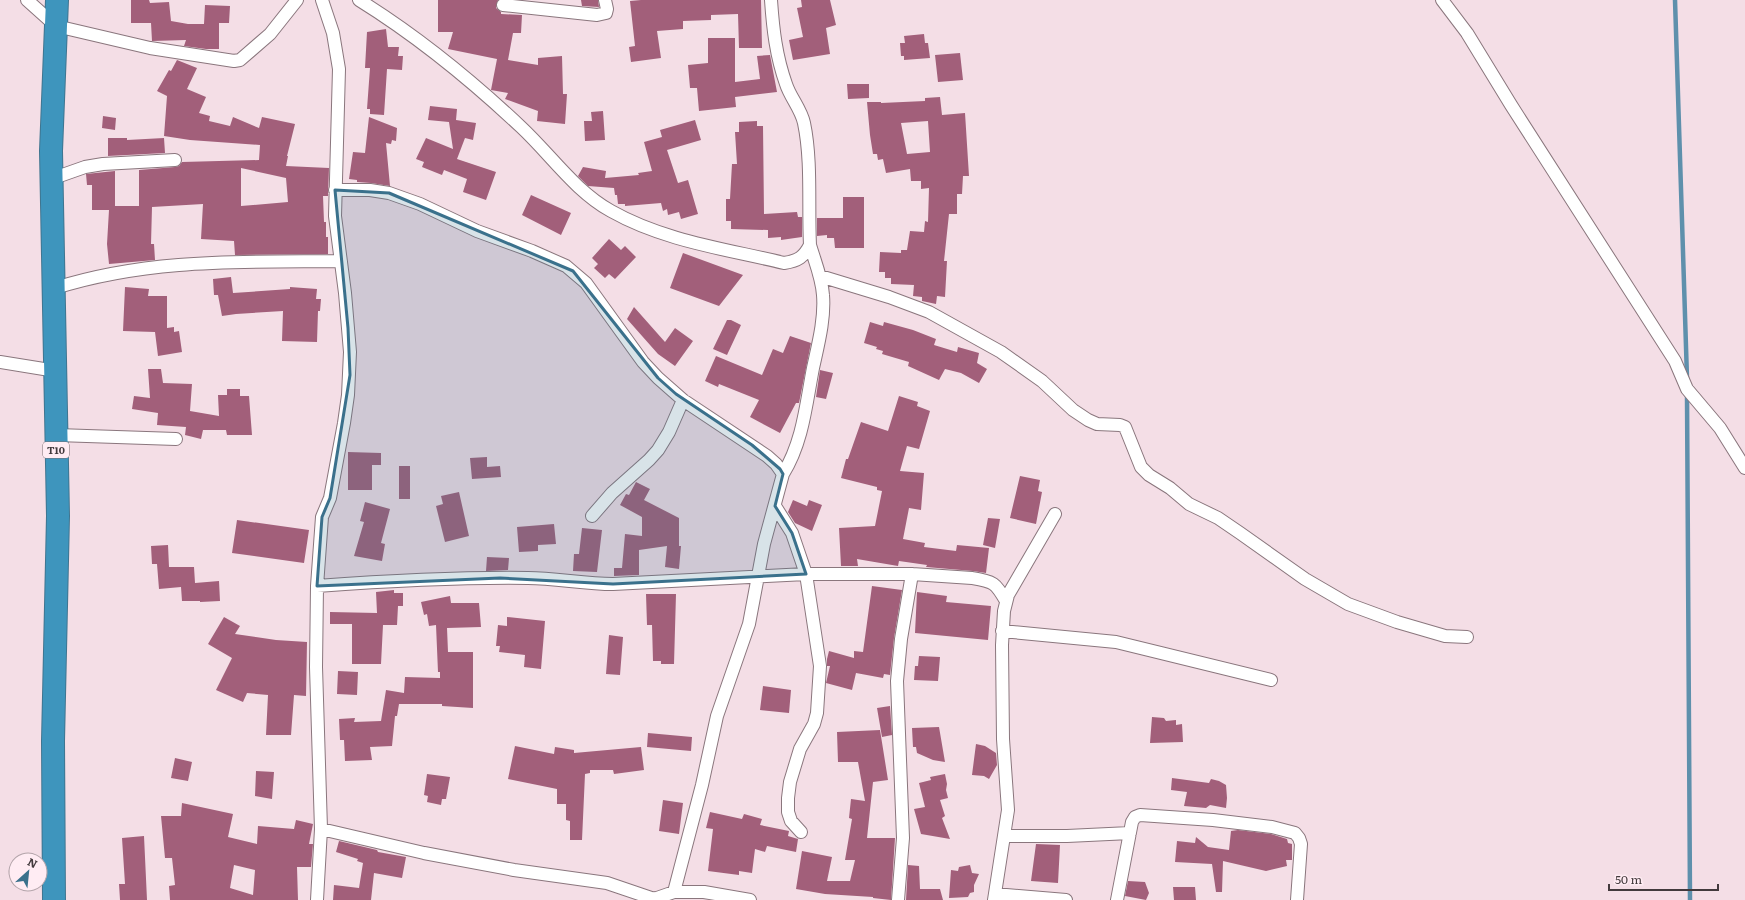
<svg xmlns="http://www.w3.org/2000/svg" width="1745" height="900" font-family="Literata,serif">
<style>
.lines{fill:none;stroke-linecap:round;stroke-linejoin:round}
.stream{stroke:#5e90ac;stroke-width:4.5}
.building{fill:#a25f7a;fill-rule:evenodd}
.street-casing{stroke:#8a767d;stroke-width:14}
.highway-casing{stroke:#3f7590;stroke-width:24}
.street{stroke:#fff;stroke-width:12}
.highway{stroke:#3e95bd;stroke-width:22}
.marked{fill:#3a718c;fill-opacity:0.2;stroke:#3a718c;stroke-width:3;stroke-linejoin:round}
.labels{text-anchor:middle;stroke-width:4;stroke-linejoin:round;paint-order:stroke}
.shield{fill:#ffecf3;stroke:#7b6f73;stroke-width:1}
.shield-label{font-size:10px;font-weight:bold;fill:#42393c}
</style>
<rect width="100%" height="100%" fill="#f4dee6"/>
<g class="lines">
<path class="stream" d="M1675,0l12,378
M1687,394l3,506"/>
</g>
<path class="building" d="M131,0h18l1,3 19,-1 2,19 17,3h16l1,-19 25,1 -1,17h-10v26h-13l-22,-3 2,-6 -34,1 -1,-18h-20z
M438,0h60l-2,8 5,4v2l21,1 -1,18h-8l-5,27 30,5v-7l24,-2 1,38h4l-2,30 -28,-3 1,-10 -33,-12 3,-6 -17,-3 6,-31 -49,-10 5,-17h-15z
M581,0h17l1,7 -17,-1z
M641,0h120l1,48h-23l-1,-34 -27,1v5l-28,1v8l-26,2 4,27 -30,4 -2,-15 6,-1 -5,-45z
M801,0h29l6,25 -10,3 4,26 -37,6 -4,-20 14,-3 -6,-29 5,-1z
M386,29l2,18h11l-1,9h5l-1,14 -15,-1 -3,46 -14,-1v-5h-3l3,-41h-5l2,-36z
M924,34l1,9h3l2,15 -26,2v-4h-3l-1,-13h5l-1,-7z
M708,38h27v44l25,-3 -3,-23 13,-1 7,37 -42,5 1,10 -37,4 -2,-23h-7l-2,-23 20,-2z
M960,53l3,27 -25,2 -3,-27z
M177,60l20,8 -10,21 19,8 -7,16 11,3 -1,5 21,5 3,-9 26,11 3,-11 33,7 -8,32h1l-2,10 43,2 -1,28h-5l1,26h2v15h2v17l-93,1 -1,-14 -33,-2 2,-35 -51,3 -1,37h3l1,16 -46,4 -2,-20 2,-34h-17v-25h-5l-1,-11 29,-3v35h24v-36l36,-3 4,-1 3,-4 77,-2 1,-15 -70,-5 -26,-4 3,-40 -10,-5 12,-21 2,1zM241,168l45,10 2,24 -47,4z
M847,84h22v14l-21,1z
M940,97l2,18 23,-2 4,63h-6l-1,18h-5v20h-8l-5,47h3l-2,36 -8,-1 -1,8 -14,-3v-4l-9,-1 1,-11 -23,-1v-6h-6v-6h-6l1,-20 21,1v-3h6l3,-19 14,1 1,-11 3,1 1,-34 -8,1v-8h-10l-1,-12 -24,4 -3,-14 -5,1 -1,-6h-4l-3,-19 -3,-33h14v1l44,-2v-3zM928,121l2,31 -23,2 -6,-31z
M430,106l27,3 -1,11 20,3 -3,17 -8,-2 -8,21 39,13 -10,28 -23,-8 4,-13 -23,-9 -2,5 -20,-8 2,-5 -8,-3 10,-21 27,11 -4,-27 -21,-2z
M603,111l2,29 -20,1 -1,-20h8l-1,-9z
M103,116l13,2 -1,12 -13,-2z
M369,117l28,11 -1,13 -4,-1 -1,4 -5,-1 4,43 -19,-3 -14,-1v-2l-8,-1 4,-27 12,1z
M695,120l6,20 -34,10 11,33 10,-3 10,34 -17,5 -2,-7 -11,3 -1,-6 -4,2 -2,-8 -36,3v-2h-7l-1,-9h-2l-1,-7 -26,-2 -10,-10 5,-9 23,4 -1,7 34,-3 -1,-2 14,-2 -8,-29 18,-5 -2,-7z
M757,121v5h6l1,88 33,-2 1,5h4v20l-21,3v-3l-13,1v-8l-37,-1v-8h-5v-22h4l2,-35h5l-2,-32h4v-10z
M108,138h19v2l37,-2 1,15 -57,3z
M531,195l40,18 -10,22 -39,-20z
M843,197h21v51h-29l-1,-10h-7v-3l-10,1v-18h26z
M609,239l12,11 4,-4 11,11 -21,22 -6,-5 -4,4 -11,-10 4,-4 -6,-6z
M683,253l60,22 -24,31 -49,-18z
M231,277l2,16 57,-4v-2l27,2 -1,10h5l-1,12h-2l-1,31 -35,-1 1,-30 -47,3 -14,2 -4,-21h-4l-1,-16z
M125,287l24,2 -1,7h19v32l7,-1v5l5,-1 3,21 -24,4 -3,-24 -32,-1z
M634,307l31,35 10,-14 18,13 -18,25 -17,-12 -31,-35z
M727,320h4l10,5 -14,30 -14,-6z
M870,322l13,4 1,-4 29,8 23,9 -2,6 23,7 1,-5 21,6 -2,10 10,6 -8,14 -18,-10 -16,-4 -6,11 -31,-14 1,-4 -27,-8 1,-3 -7,-2 1,-2 -13,-4z
M790,336l21,7 -12,60h-3l-16,30 -30,-16 9,-17 -40,-16 -1,3 -13,-6 11,-25 46,19 11,-26 10,4z
M148,369h13l2,14 29,1 -2,27 29,5 -1,-21h9v-6h13v7h9l3,39h-25l-1,-5h-23l-2,9 -16,-4 1,-8 -29,-2 1,-12 -26,-4 2,-13 16,2z
M820,370l13,3 -7,26 -10,-2z
M899,396l19,6 -1,4 13,5 -11,38 -12,-3 -7,25 24,2 -3,37 -12,-2 -6,31 22,4 -1,4 32,4 1,-6 32,3 -3,25 -13,-2 -47,-4 1,-2 -28,-4 -1,5 -41,-7 1,7h-17l-2,-38 36,-2 7,-35 -5,-1v-3l-36,-9 5,-19h2l13,-37 27,9z
M348,452l33,1v12h-9v25h-24z
M487,457v10l13,-1 1,11 -29,2 -2,-21z
M399,466h11v33h-11z
M1020,476l20,4 -2,11 4,1 -6,32 -26,-6z
M636,482l14,7 -6,11 35,18v28h2l-2,23 -14,-2 2,-21 -28,4v25l-25,1v-8h8l3,-34 17,2v-19l-22,-12 6,-11 3,1z
M459,492l10,44 -24,6 -9,-36 7,-2 -2,-8z
M793,500l14,6 2,-6 13,5 -10,26 -17,-8 -7,-11z
M365,502l25,7 -9,34 4,1 -3,17 -28,-5 10,-34 -4,-1z
M988,518l12,1 -5,29 -12,-3z
M237,520l72,10 -5,33 -72,-10z
M554,524l2,20 -18,1v6l-19,1 -2,-25z
M582,528l20,2 -5,42 -24,-1 1,-17h5z
M168,545l1,22h25l1,16 24,-2 1,20 -20,1v-1h-18l-1,-14 -22,2 -2,-25h-5l-1,-18z
M487,557l22,1 -1,12 -22,1z
M872,586l30,4 -8,48 -4,37 -6,-1 -1,4 -27,-5 -4,17 -26,-7 4,-17h-3v-7l2,-8 25,7v-7l9,1z
M394,590v3h9v13h-5l-1,19h-14l-2,39h-29v-40h-22v-12l47,1 -1,-21z
M917,592l30,4 -1,6 45,4 -3,34 -73,-7z
M646,594h30l-2,70h-13v-3h-8l-1,-36h-5z
M450,596l1,7h28l2,24 -34,1 1,24h25v56l-31,-2v-2h-43l-2,12h-2l-3,30 -22,1 2,13 -27,1 -1,-21h-4l-1,-21 16,-1 -1,4 27,-1 5,-31 18,3 1,-16 35,1v-6h-2l-2,-47 -7,1 -2,-12 -3,1 -3,-13z
M224,617l16,9 -5,8 41,6 31,2 -1,54 -12,-1 -3,40h-25l2,-40 -21,-2 -4,9 -27,-12 16,-32 -24,-14z
M507,617l38,4 -4,48 -17,-2 1,-12 -26,-3 1,-6h-4l2,-21 9,1z
M609,635l14,2 -3,38 -14,-1z
M919,656l21,1 -2,24 -24,-1 1,-14h3z
M338,671l20,1 -1,23 -20,-1z
M763,686l28,4 -2,23 -29,-3z
M890,706l2,29 -10,2 -5,-29z
M1152,717l12,1 2,3 10,-1v5l6,-1 1,18 -33,1z
M939,727l6,35 -12,-2 -16,-7 -1,-6h-3l-1,-19z
M880,730l8,50 -15,2 -6,56h28l-4,62 -18,-2v-1l-48,-3 -29,-5 6,-38 30,6 -5,24h23l5,-21h-10l7,-41 -3,-1 2,-19 14,2 -7,-39h-20l-1,-30z
M648,733l44,4 -1,14 -44,-4z
M976,744l9,2 11,7 1,12 -8,14 -5,-3 -12,-1z
M515,746l39,8 1,-7 19,3v3l67,-6 3,23 -30,4 -1,-4h-23v3l-5,1 -3,66h-12v-19l-4,-1v-16h-9v-15l-49,-10z
M175,758l17,4 -4,19 -17,-3z
M256,771l18,1 -2,27 -17,-3z
M427,774l23,3 -4,22h-4l-1,6 -14,-3 1,-6 -4,-1z
M945,774l2,10 -1,6 2,8 -8,2 5,16 -3,2 8,21 -29,-5 -7,-25 11,-2 -6,-24 12,-3 -1,-3z
M1172,778l37,5 2,-4 8,2 7,4 1,13 -1,10 -16,-3 -4,3 -22,-2 3,-14 -16,-2z
M663,800l20,3 -4,31 -20,-3z
M182,803l51,11 -5,23 29,7 1,-18 36,3 2,-9 17,4 -4,20h4l-2,23h-14l1,33h-128l-1,-14 6,-1 -3,-27h-7l-4,-42h20zM234,865l21,5 -2,25 -23,-7z
M710,812l32,7 2,-5 18,5 -2,6 29,6 -1,5 10,3 -2,13 -29,-6 -2,6 -10,-3 -3,24 -13,-2v4l-31,-4 5,-42 -7,-1z
M1238,830l33,4 16,5 1,4 4,1v16h-6l1,6 -21,5 -43,-10 -1,31h-6l-4,-28 -37,-2 2,-21 18,2 1,-6 12,10 21,3 2,-19z
M144,836l3,64h-27l-1,-16h6l-3,-46z
M339,841l38,9 1,2 28,5 -4,21 -28,-5 -3,27h-38l1,-15 25,3 4,-25 -6,-2 1,-2 -22,-7z
M1036,844l24,1 -2,38 -27,-2z
M908,865l11,1 1,23h20l3,11h-37z
M970,865l2,8 7,1 -5,11v7l-4,1 -2,4 -19,1 2,-28 7,1 1,-4z
M1128,881l17,1 4,11 -3,7 -21,-4z
M1173,887h22l1,13h-22z"/>
<g class="lines">
<defs>
<path id="street" d="M27,0l29,26 94,22 84,13 6,-1 30,-26 27,-34
M359,0c58,36 112,80 162,127 30,28 54,64 90,84 53,30 115,38 173,52 14,-2 20,-6 26,-18 -2,-39 2,-84 -6,-122 -3,-14 -14,-26 -18,-39 -10,-28 -13,-55 -15,-84
M1442,0l25,33 44,72 164,256 12,28 33,39 25,40
M503,5l94,10 9,-2 1,-4 -2,-9
M51,179l34,-12 18,-3 72,-4
M335,190h35l19,3 31,11 57,27 55,20 34,15 20,17 57,79 15,16 25,22 84,56 9,8 7,10 -19,70 -15,80 -32,92 -15,69 -28,107
M820,276l69,21 40,15 72,40 41,29 31,29 15,10 9,4 23,1 5,2 16,40 8,8 21,13 19,16 29,14 22,15 65,46 43,25 49,18 48,14 22,1
M55,288c95,-30 188,-26 286,-27
M0,362l56,9
M57,435l119,4
M783,474c20,-32 23,-70 30,-106 5,-23 12,-49 10,-73 -1,-17 -8,-33 -13,-50
M775,506l17,27 14,41 14,92 -3,47 -3,11 -14,25 -10,33 -2,16v14l3,9 10,11
M592,516l20,-23 37,-33 9,-10 11,-18 14,-32
M317,586c70,-5 141,-9 211,-8 28,0 56,6 85,6l193,-10h106l60,4c22,4 23,4 34,23
M1002,631l114,11 155,38
M321,829l103,24 90,17 93,13 47,16 20,-7h30l46,8
M1005,836h62l63,-3
M995,894l71,6
M317,900l4,-71 -5,-162 1,-81 5,-69 8,-19 14,-75 4,-28 2,-43 -5,-59 -10,-77 4,-147 -6,-36 -11,-33
M898,900l5,-62 -6,-157 4,-42 11,-65
M994,900l14,-90 -5,-71 -1,-94 2,-34 4,-16 47,-81
M1117,900l15,-78 3,-5 5,-2 73,5 59,7 23,6 4,5 2,6 -4,56"/>
<path id="highway" d="M54,900l-1,-159 5,-225 -7,-365 6,-151"/>
</defs>
<use href="#street" class="street-casing"/>
<use href="#highway" class="highway-casing"/>
<use href="#street" class="street"/>
<use href="#highway" class="highway"/>
</g>
<path class="marked" d="M335,190l54,3 184,78 85,107 18,16 76,51 28,24 3,5 -8,32 17,27 14,41 -193,10 -113,-6 -183,8 5,-69 8,-19 20,-123 -2,-47z"/>
<g class="labels">
<rect class="shield" x="43" y="442" width="26" height="16" rx="3"/>
<g class="shield-label">
<text x="56" y="454">T10</text>
</g>
</g>
<g transform="translate(28 872) rotate(27)"><circle r="19" fill="#ffecf3" stroke="#b3a4aa"/>
<path d="M0-3L7 15L0 10L-7 15Z" fill="#3a718c"/>
<text y="-6" font-size="11" font-weight="bold" text-anchor="middle" fill="#42393c">N</text>
</g>
<path d="M1609 884v6h109v-6" fill="none" stroke="#42393c" stroke-width="2"/>
<text x="1615" y="884" font-size="12" fill="#42393c" stroke="#ffecf3" stroke-width="3" paint-order="stroke">50 m</text>
</svg>
